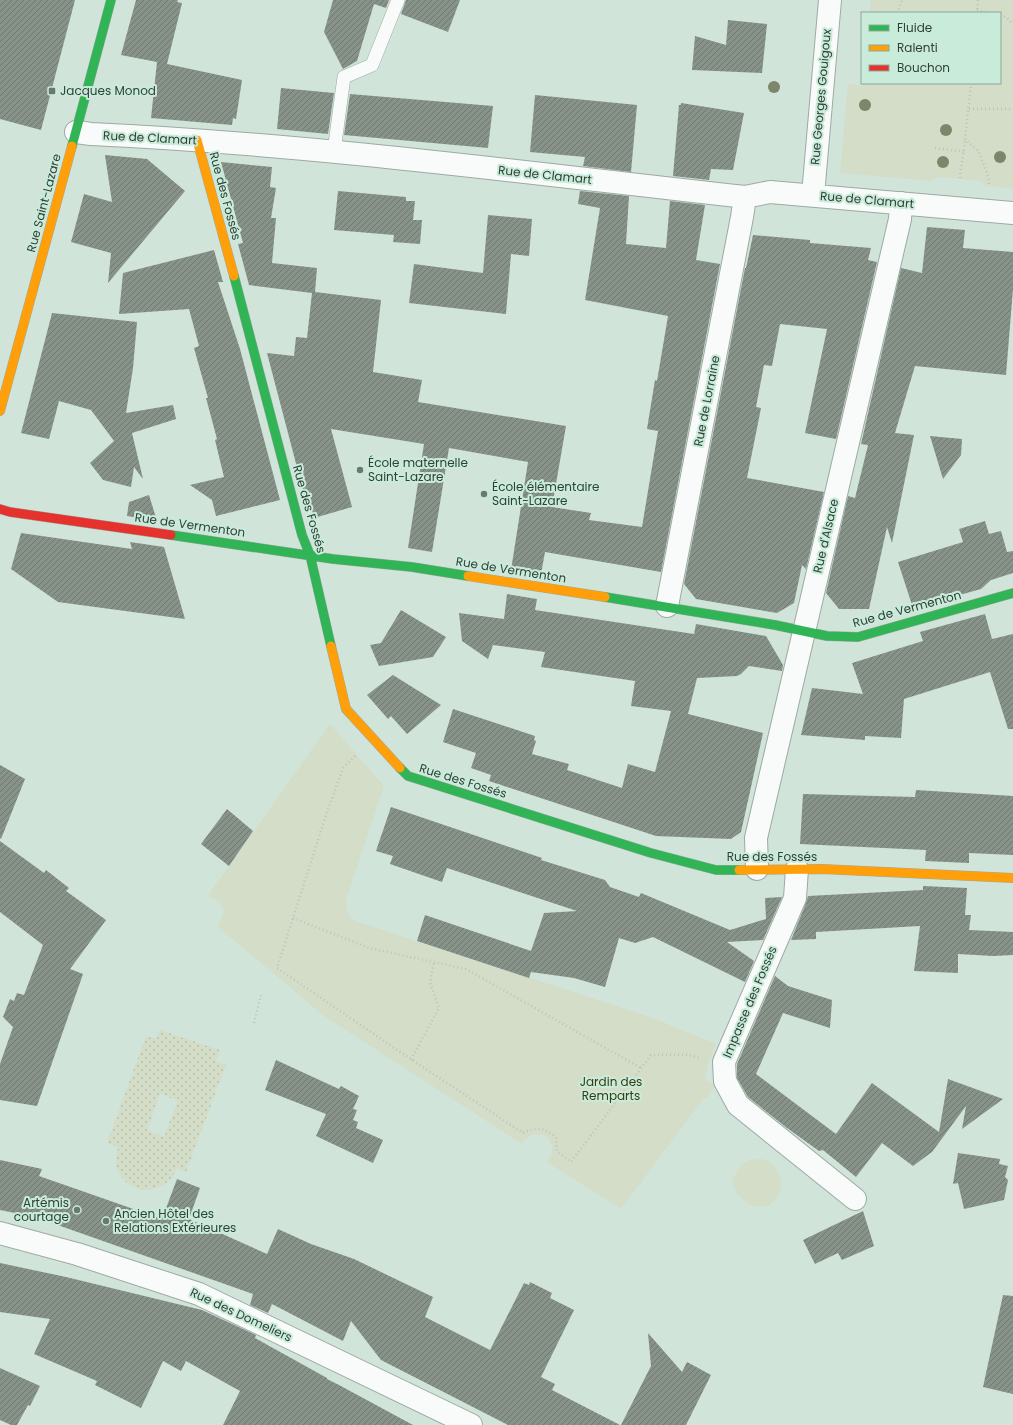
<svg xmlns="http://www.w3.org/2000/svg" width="1013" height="1425" font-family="Poppins,sans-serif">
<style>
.grass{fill:url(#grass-dots);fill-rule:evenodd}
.green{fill:#d3ddc7}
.building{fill:url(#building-hatch)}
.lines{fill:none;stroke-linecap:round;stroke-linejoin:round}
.lane-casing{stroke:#9caaa3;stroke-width:14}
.street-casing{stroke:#9caaa3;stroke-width:24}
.fast-casing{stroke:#9caaa3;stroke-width:10}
.slow-casing{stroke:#9caaa3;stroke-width:10}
.jam-casing{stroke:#9caaa3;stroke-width:10}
.path{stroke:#bdc4c0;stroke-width:2.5;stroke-dasharray:1 3;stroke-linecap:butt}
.lane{stroke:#f8fbf9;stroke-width:13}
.street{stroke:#f8fbf9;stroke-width:22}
.fast{stroke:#30b455;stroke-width:9}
.slow{stroke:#ff9f0a;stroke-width:9}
.jam{stroke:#e5322d;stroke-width:9}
.tree{fill:#7d866a}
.poi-dot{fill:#697971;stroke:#c9ecda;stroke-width:1.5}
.labels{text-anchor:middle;stroke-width:4;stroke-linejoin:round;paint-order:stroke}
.poi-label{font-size:12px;fill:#313f38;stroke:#c9ecda;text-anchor:start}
.street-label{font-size:12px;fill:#313f38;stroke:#c9ecda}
.park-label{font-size:12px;fill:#393a0f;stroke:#c9ecda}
</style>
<defs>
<pattern id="grass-dots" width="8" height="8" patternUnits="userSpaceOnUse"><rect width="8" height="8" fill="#d3ddc7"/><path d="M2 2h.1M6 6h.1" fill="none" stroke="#b6bfac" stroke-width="1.8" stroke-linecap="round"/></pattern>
<pattern id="building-hatch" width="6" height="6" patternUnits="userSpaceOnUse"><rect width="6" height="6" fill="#879389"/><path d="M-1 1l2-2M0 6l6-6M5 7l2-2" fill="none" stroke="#6f7971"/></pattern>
</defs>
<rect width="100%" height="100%" fill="#d1e4da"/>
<path class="grass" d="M160,1030l60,20 -4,11 10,4 -40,107 -9,-4c-11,28 -49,30 -60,0 -2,-7 0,-14 1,-21l-11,-4 39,-107 10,3zM160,1094l18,7 -14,36 -17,-7z"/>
<path class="green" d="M871,0h142v189l-24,-3 -3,1 -4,-6 -42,-4 -8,4 -92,-8 8,-89 15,2v-3h137v-70h-130z
M330,724l54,62 -38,114c0,10 1,16 9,21l298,97 63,26 -7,18 -4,17 10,7 -9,13 -2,-1 -83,111 -74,-47c2,-4 5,-8 5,-13 0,-17 -21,-20 -30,-5l-198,-128 -107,-90c10,-13 8,-25 -9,-29l3,-6z
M763,1159c4,2 8,4 11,7 9,10 10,25 0,35 -14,15 -43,-3 -41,-22 1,-2 3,-6 4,-8 3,-5 9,-10 14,-11 4,-1 8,-1 12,-1z"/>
<path class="building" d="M0,0h75l-34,130 -41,-11z
M136,0h42l-1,2 5,1 -15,61 75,16 -6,39 -3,-1 -1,7 -81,-7 6,-56 -36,-7z
M333,0h56l-3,8 -12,-4 -17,57 -14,8 -19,-37z
M406,0h54l-12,32 -47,-18z
M728,20l39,4 -5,49 -70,-3 3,-34 31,9z
M281,88l53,5 -6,41 -51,-5z
M350,94l143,12 -5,42 -144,-13z
M535,95l102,10 -6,67 -48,-6 2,-9 -55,-5z
M681,103l63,10 -11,57 -22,-1 -2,11 -36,-4 6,-71h2z
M105,155l42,4 38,32 -77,92 3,-30 -40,-11 13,-48 28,8z
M221,162l51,5 -2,20 6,1 -5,30h5l-4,45 45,5 -2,24 66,8 -8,72 49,8 -4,22 148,24 -14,81 39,6 -2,7 53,7 16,-96 -11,-2 8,-49 2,1 11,-65 -83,-16 15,-92 -22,-4 2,-13 49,5 -3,48 40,4 4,-47 35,4 -9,55 24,4 -59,308 -116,-20 -4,22 -30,-4 17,-108 -79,-14 -17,104 -24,-4 16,-104 -93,-15 21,78 -38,11 -6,-24h-4l-37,-141 27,3 2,-19 11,1 5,-45 -63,-8 -11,-41 5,-1z
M338,191l68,6v4h9l-2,19h9l-2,24 -27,-2 1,-7 -60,-5z
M488,215l44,4 -3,37 -18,-2 -5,60 -97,-11 5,-39 69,9z
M927,227l38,3 -2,18 50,4v37l-7,86 -91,-9 -20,67 19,2 -22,108 -5,-16 -18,82h-30l-13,-16 22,-97 7,2 13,-53 -7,-1 40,-176 21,5z
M753,235l57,5v3l61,5 -3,12 9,2 -41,177 -31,-6 22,-104 -47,-5 -8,42 -8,-1 -8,42 5,1 -14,70 77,14 -18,77 -4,-4 -8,38 -17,10 -81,-14 -12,-15 61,-316h1z
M214,250l9,32h-5l22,67 40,151 -64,16 -4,-16 -22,-15 34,-8 -9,-37 2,-1 -11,-41h2l-14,-50 5,-2 -10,-37 -70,5 4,-41z
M52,313l85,9 -4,46 -7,45 47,-8 3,14 -44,14 11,46 -9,-12 -3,20 -28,-7 -13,-17 24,-22 -23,-31 -32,-9 -10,38 -28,-6z
M930,436l32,3 -1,16 -18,24z
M149,495l8,26 -30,-5 2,-14z
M985,521l4,13 12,-3 6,21 6,-1v22l-22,7 -10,9 -68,19 -15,-46 65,-20 -4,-13z
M21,533l111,16 -2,-7 34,5 21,72 -127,-17 -47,-33z
M507,594l30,5 -2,11 159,24 2,-10 70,12 17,29 -1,6 -33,-5 -8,8 -4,2 -40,2 -9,36 75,19 -22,99 -10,7 -75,-3 -167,-55 2,-6 -20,-7 5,-15 -33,-11 10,-33 82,27 -1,4 2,1 -4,13 37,10 -2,6 55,18 6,-24 27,8 16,-61 -40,-5 4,-25 -94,-14 4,-15 -52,-7 -5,14 -26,-18 -3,-28 45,6z
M401,610l45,27 -13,20 -54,9 -9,-21 11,-2z
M985,614l7,25 21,-5v95h-5l-18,-57 -86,27 -3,39 -36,-2v4l-64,-5 11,-47 51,6 -11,-31 71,-22 -3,-9z
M393,675l48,30 -34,29 -16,-18 -3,3 -21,-24z
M0,765l25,14 -24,60 -1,-1z
M916,790l97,6v59l-44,-2v10l-44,-2 1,-11 -126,-6 3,-50 112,3z
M391,807l151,51 -1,2 64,20 5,7 29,10 2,-4 12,5 77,32 36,-11 -1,-21 17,-1 -19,43 -36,2 27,19 -9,21 -92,-45 -18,6 -16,-5 -14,49 -31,-9 -43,-6 -2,6 -112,-37 8,-26 106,36 13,-38 33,-2 -130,-43 -5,14 -52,-18 3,-8 -17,-5z
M227,809l26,22 -24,35 -28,-22z
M0,841l44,32 2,-3 23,18 -3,3 40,29 -36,49 13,5 -46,132 -37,-6v-36l13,-37 -10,-10 7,-18 4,2 3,-8 7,2 19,-50 -43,-33z
M923,886l44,2 -2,27h6l-2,15 44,2v23l-20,1 -35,-2v19l-44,-2 6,-45 -104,6v7l-25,1 15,-37 2,-7 115,-6z
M775,976l13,10 44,14 -2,28 -47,-15 -27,61 80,60 36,-51 67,49 9,-53 55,20 -41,30 4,-23 -34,46 -19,14 -31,-23 -26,34 -33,-27 -4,1 -32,-23 -39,-31 -11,-19v-14z
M276,1060l63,29 2,-3 18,10 -6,13 4,1 -4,10 5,2 -2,6 27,12 -10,23 -57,-27 10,-22 -61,-24z
M958,1153l42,6 -1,5 9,2 -3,11 3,3 -4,20 -40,9 -6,-26 -5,1z
M0,1160l42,9 -3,7 123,43 15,-40 23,9 -11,31 78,35 11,-25 33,15 43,15 79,38 -8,20 65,33 34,-67 5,2 1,-3 22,11 -2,5 24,12 -33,67 14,7 -3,6 68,35h-112l-127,-65 -30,-39 -8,20 -71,-37 -4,9 -18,-8 3,-11 -201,-71 -27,-8 -25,-5z
M863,1211l11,35 -32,14 -4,-7 -23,11 -12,-24z
M0,1263l66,14 136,33 54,25 -1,3 72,40v1l12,6 74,40h-190l17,-34 -54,-30 -5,10 -18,-10 -22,47 -46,-23 2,-4 -63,-27 16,-35 -50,-7z
M1003,1295l10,1v98l-30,-7z
M648,1333l34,39 5,-10 24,13 -25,50h-65l30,-59z
M0,1368l40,18 -10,20 -2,-1 -11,20h-6l-11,-5z"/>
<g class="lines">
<defs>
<path id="lane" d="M334,151l10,-74 28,-12 26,-65"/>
<path id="street" d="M76,132l15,2c219,10 436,39 654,63l25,-5 243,21
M813,195l17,-195
M667,606l75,-389 3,-20
M757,869l-1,-31 144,-619 1,-16
M797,869l-2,29 -71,164 1,19 13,24 117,94
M0,1233l77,21 122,40 272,131"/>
<path id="fast" d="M72,146l39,-146
M234,276l68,259 8,20 21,91
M171,535l162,24 79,8 56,9
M605,597l170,28 52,11 31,1 155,-44
M400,768l8,8 243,77 65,17h23"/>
<path id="slow" d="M197,140l37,136
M0,411l72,-265
M468,576l137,21
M331,646l15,63 54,59
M739,870l83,-1 191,9"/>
<path id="jam" d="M0,509l10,3 161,23"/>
</defs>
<use href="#lane" class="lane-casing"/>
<use href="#street" class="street-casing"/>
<use href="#fast" class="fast-casing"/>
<use href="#slow" class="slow-casing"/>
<use href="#jam" class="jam-casing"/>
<path class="path" d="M977,10l13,3
M897,13l5,-13
M977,13l1,-13
M1000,16l6,1 7,7
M971,83l-6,56 14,13 9,24 1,9
M969,109h44
M935,148l30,4
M960,178c0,-13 5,-25 5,-39
M355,756l-12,12 -18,50 -48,150 135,92 111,73c15,-7 20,-5 33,4l1,14 14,11 80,-107h38l10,3
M293,918l76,30 97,21 175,99
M254,1023l7,-28
M412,1060l1,-4 26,-48 -9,-26 4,-20"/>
<use href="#lane" class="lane"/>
<use href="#street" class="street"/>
<use href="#fast" class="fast"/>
<use href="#slow" class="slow"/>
<use href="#jam" class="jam"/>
</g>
<g class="tree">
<circle cx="774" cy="87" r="6"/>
<circle cx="865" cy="105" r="6"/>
<circle cx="946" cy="130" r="6"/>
<circle cx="1000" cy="157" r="6"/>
<circle cx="943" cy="162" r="6"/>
</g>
<g class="poi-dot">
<rect x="48" y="87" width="8" height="8" rx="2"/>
<circle cx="360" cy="470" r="4"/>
<circle cx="484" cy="494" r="4"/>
<circle cx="77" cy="1210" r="4"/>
<circle cx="106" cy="1221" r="4"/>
</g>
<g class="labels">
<g class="poi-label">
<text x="60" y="95">Jacques Monod</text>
<text x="368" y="467">École maternelle<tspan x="368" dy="14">Saint-Lazare</tspan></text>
<text x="492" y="491">École élémentaire<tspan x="492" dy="14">Saint-Lazare</tspan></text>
<text x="69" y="1207" text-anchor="end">Artémis<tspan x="69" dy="14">courtage</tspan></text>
<text x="114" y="1218">Ancien Hôtel des<tspan x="114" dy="14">Relations Extérieures</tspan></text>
</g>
<g class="street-label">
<text transform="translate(821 97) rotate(-85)" y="4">Rue Georges Gouigoux</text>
<text transform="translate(150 138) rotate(3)" y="4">Rue de Clamart</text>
<text transform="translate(545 175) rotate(6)" y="4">Rue de Clamart</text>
<text transform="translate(225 196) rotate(75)" y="4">Rue des Fossés</text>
<text transform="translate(867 200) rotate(5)" y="4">Rue de Clamart</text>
<text transform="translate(44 203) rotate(-75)" y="4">Rue Saint-Lazare</text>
<text transform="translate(707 401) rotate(-79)" y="4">Rue de Lorraine</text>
<text transform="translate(309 509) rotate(74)" y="4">Rue des Fossés</text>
<text transform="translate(190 525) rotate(8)" y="4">Rue de Vermenton</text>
<text transform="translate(826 536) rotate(-77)" y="4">Rue d'Alsace</text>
<text transform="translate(511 570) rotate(9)" y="4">Rue de Vermenton</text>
<text transform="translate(907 609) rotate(-15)" y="4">Rue de Vermenton</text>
<text transform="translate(463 781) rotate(17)" y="4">Rue des Fossés</text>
<text x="772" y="861">Rue des Fossés</text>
<text transform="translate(750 1002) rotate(-67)" y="4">Impasse des Fossés</text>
<text transform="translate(241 1315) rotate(25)" y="4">Rue des Domeliers</text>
</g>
<g class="park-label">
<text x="611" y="1086">Jardin des<tspan x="611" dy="14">Remparts</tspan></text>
</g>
</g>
<rect x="861" y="12" width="140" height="72" fill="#c9ecda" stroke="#8ca799"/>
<rect x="869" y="25" width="20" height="6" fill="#30b455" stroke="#8ca799"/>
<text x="897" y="32" font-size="12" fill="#313f38">Fluide</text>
<rect x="869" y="45" width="20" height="6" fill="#ff9f0a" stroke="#8ca799"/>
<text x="897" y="52" font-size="12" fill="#313f38">Ralenti</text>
<rect x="869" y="65" width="20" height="6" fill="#e5322d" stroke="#8ca799"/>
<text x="897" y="72" font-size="12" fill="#313f38">Bouchon</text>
</svg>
